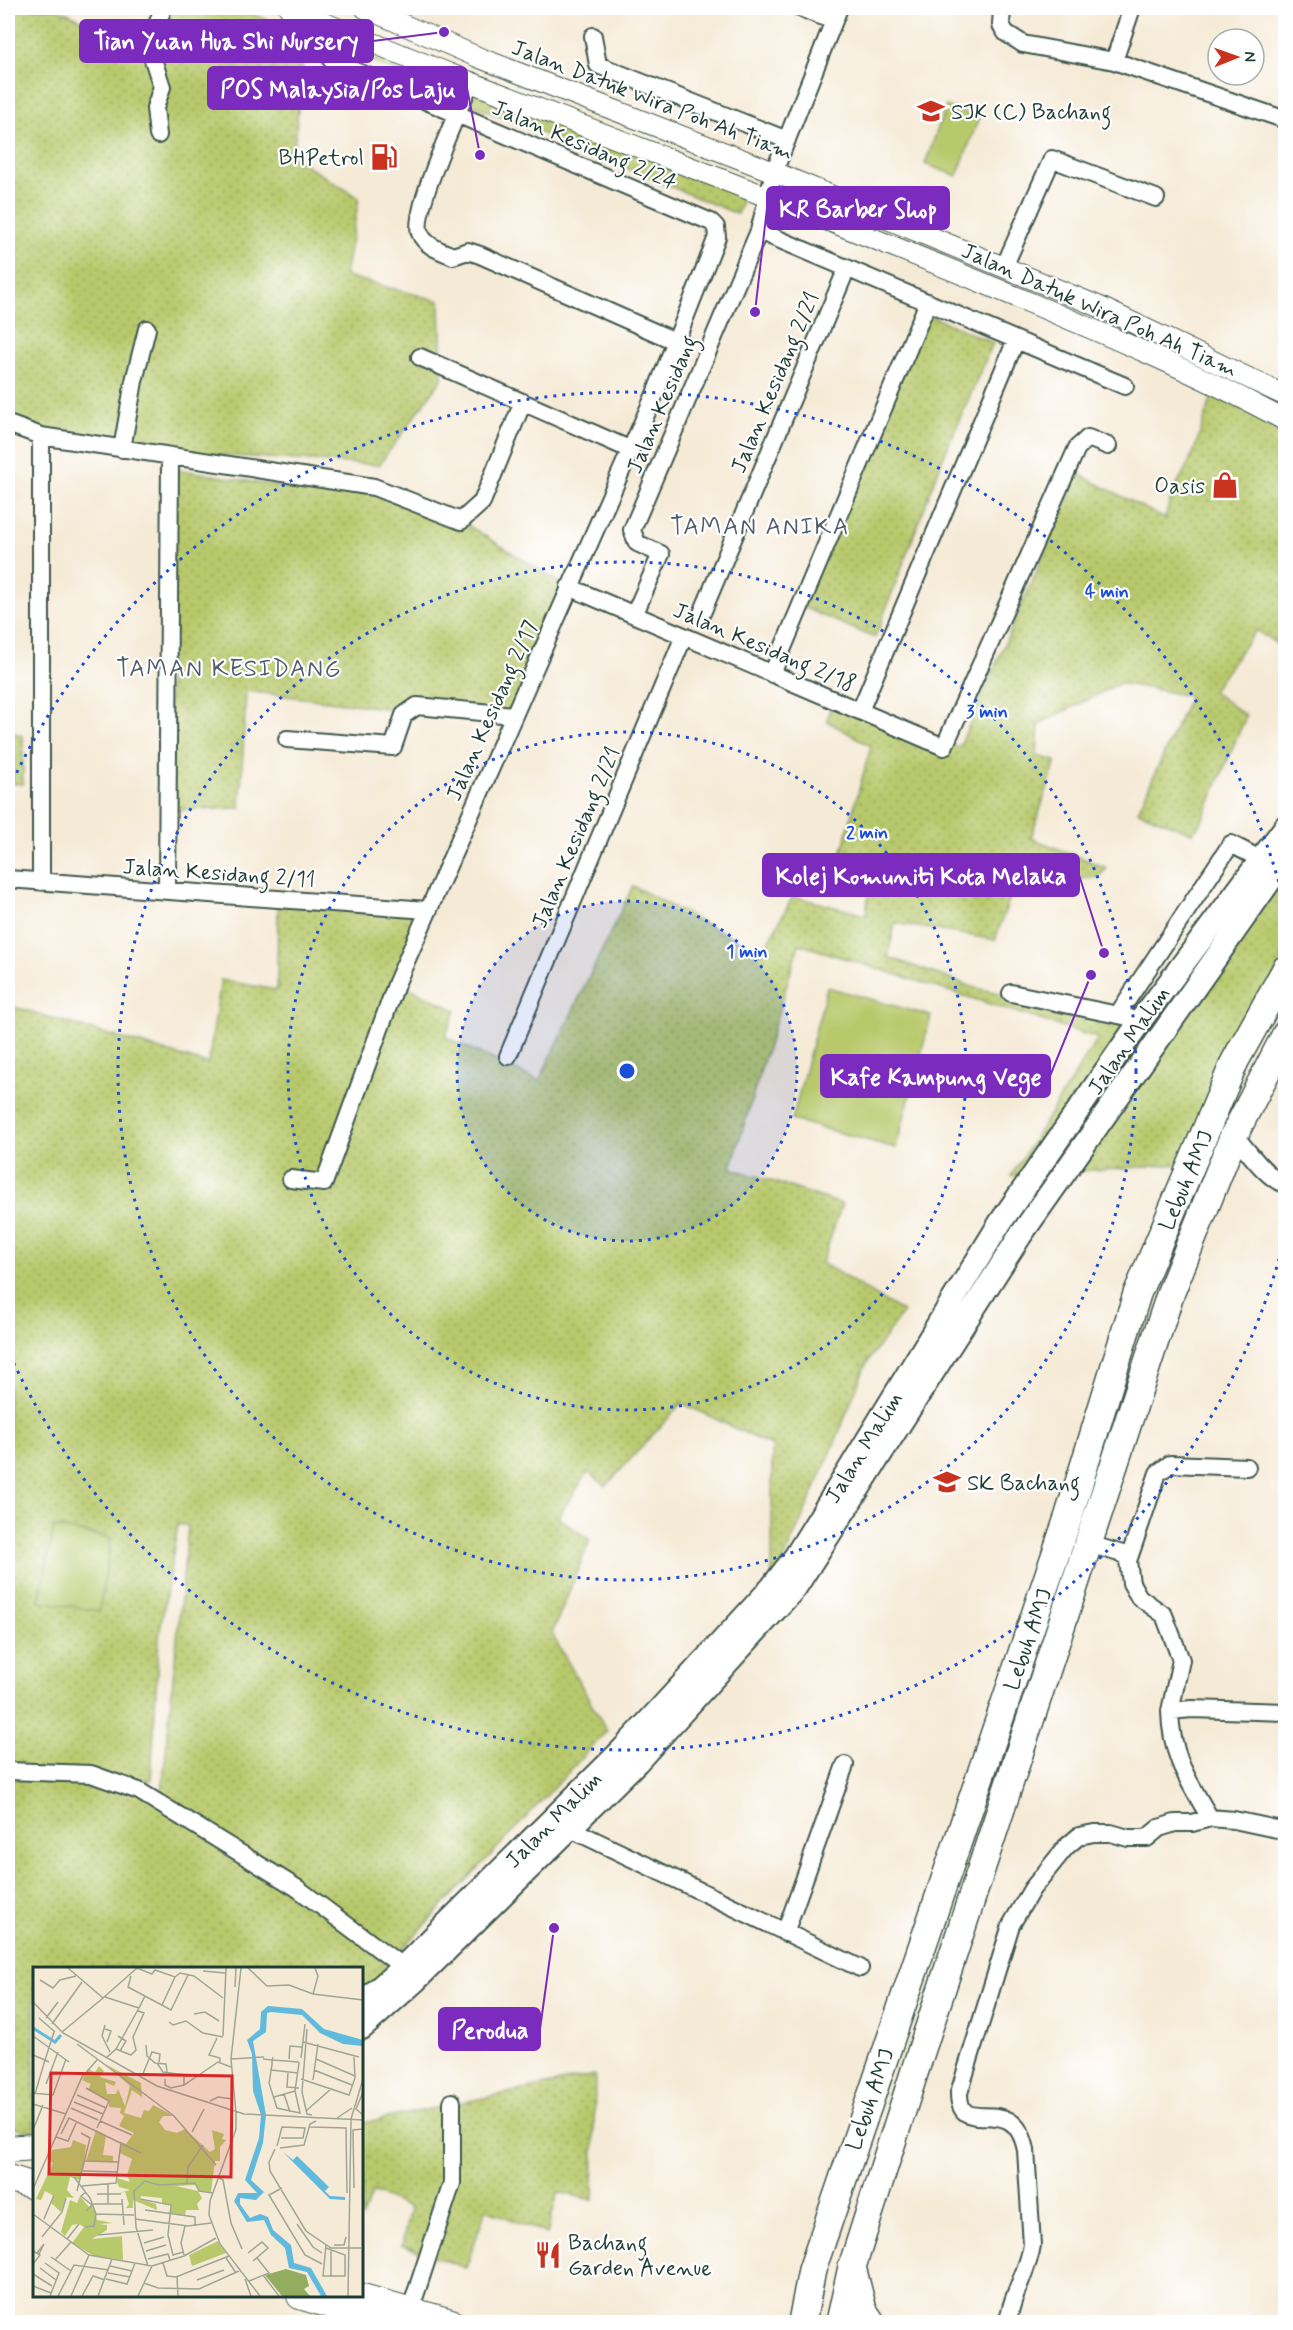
<svg xmlns="http://www.w3.org/2000/svg" width="1293" height="2330" font-family="Mynerve,sans-serif">
<style>
.grass{fill:url(#grass-dots);stroke:#6c8350;stroke-width:1.5;fill-rule:evenodd}
.park{fill:#b8c96c;stroke:#6c8350;stroke-width:1.5}
.lines{fill:none;stroke-linecap:round;stroke-linejoin:round}
.minor-casing{stroke:#3f574c;stroke-width:20}
.tertiary-casing{stroke:#3f574c;stroke-width:22}
.secondary-casing{stroke:#3f574c;stroke-width:26}
.primary-casing{stroke:#3f574c;stroke-width:28}
.trunk-casing{stroke:#3f574c;stroke-width:30}
.minor{stroke:#fff;stroke-width:16}
.tertiary{stroke:#fff;stroke-width:20}
.secondary{stroke:#fff;stroke-width:22}
.primary{stroke:#fff;stroke-width:26}
.trunk{stroke:#fff;stroke-width:27}
.ring{fill:none;stroke:#1d4ed8;stroke-width:3;stroke-dasharray:3 6}
.labels{text-anchor:middle;stroke-width:4.5;stroke-linejoin:round;paint-order:stroke}
.street-label{font-size:22px;fill:#1f3d34;stroke:#fff}
.poi-label{font-size:22px;fill:#1f3d34;stroke:#fff;text-anchor:start}
.neighbourhood-label{font-size:24px;letter-spacing:1.5px;fill:#505e6c;stroke:#fff}
.inset-river{fill:none;stroke:#5fbadd;stroke-width:3}
.inset-road{fill:none;stroke:#9fa595;stroke-width:1.5}
.view{fill:#d62828;fill-opacity:0.15;stroke:#d62828;stroke-width:3}
.inset-edge{fill:none;stroke:#1f3d34;stroke-width:3}
.centre{fill:#1d4ed8;stroke:#fff;stroke-width:3}
.ring-label{font-size:18px;text-anchor:middle;font-weight:bold;fill:#1d4ed8;stroke:#fff;stroke-width:4.5;stroke-linejoin:round;paint-order:stroke}
.leader{fill:none;stroke:#7b2cbf;stroke-width:2}
.callout-dot{fill:#7b2cbf;stroke:#fff;stroke-width:2}
.callout{fill:#7b2cbf;stroke:#7b2cbf;stroke-width:2}
.callout-label{font-size:24px;text-anchor:middle;font-weight:bold;fill:#fff}
</style>
<defs>
<pattern id="grass-dots" width="8" height="8" patternUnits="userSpaceOnUse" patternTransform="scale(1.5)"><rect width="8" height="8" fill="#b8c96c"/><path d="M2 2h.1M6 6h.1" fill="none" stroke="#95a45a" stroke-width="1.8" stroke-linecap="round"/></pattern>
</defs>
<rect width="100%" height="100%" fill="#fff"/>
<filter id="ink" filterUnits="userSpaceOnUse"><feTurbulence type="fractalNoise" baseFrequency=".0167" numOctaves="2"/><feDisplacementMap in="SourceGraphic" scale="12" xChannelSelector="R" yChannelSelector="G"/><feConvolveMatrix kernelMatrix="1 2 1 2 8 2 1 2 1" color-interpolation-filters="sRGB"/></filter>
<filter id="wash" filterUnits="userSpaceOnUse"><feTurbulence type="fractalNoise" baseFrequency=".008" numOctaves="4" result="noise"/><feDisplacementMap in="SourceGraphic" scale="24" xChannelSelector="R" yChannelSelector="G"/><feGaussianBlur stdDeviation="1.35" result="paint"/><feColorMatrix in="noise" values="0 0 0 0 0 0 0 0 0 0 0 0 0 0 0 0 0 1.4 0 .05"/><feComposite in="paint" operator="in"/></filter>
<g filter="url(#wash)">
<rect width="100%" height="100%" fill="#f5ead6"/>
<path class="grass" d="M8,8h48l84,38 21,-38h73l72,25 -13,124 66,41 -14,78 95,25 2,78 -63,86 -257,-16 -114,-25z
M341,33l114,41 -8,20 -110,-48z
M471,81l276,107 -10,26 -274,-113z
M924,313l69,30 -50,115 -68,180 -75,-32z
M1213,393l72,42v214l-29,-19 -44,61 34,25 -45,107 -9,10 -54,-22 52,-115 -70,-13 -81,41 -2,32 19,5 -25,77 76,30 -8,9 -85,9 -19,54 -100,-17 -7,34 87,31 166,32 22,13 122,-168v88l-103,211 -171,12 87,-138 -299,-94 -68,224 111,36 -20,59 81,49 -37,52 -32,81 -62,142v-141l-90,-43 -76,83 -18,-14 -30,45 32,23 -38,94 55,97 -214,228 -31,41v-32h-328v164l-26,-5v-1122l200,59 13,-84 56,10 1,-91 149,11 -30,72 59,28 -11,27 94,44 94,-195 129,68 31,-58 73,19 3,-27 -34,-12 36,-130 -44,-25 5,-22 112,48 16,-1 119,-272 86,45 6,-23 22,-42zM178,1524l10,2 -27,276 -66,-27 56,6 8,-144z
M170,468l161,27 43,-8 87,34 103,64 -51,130 -120,-6 -147,-18 -6,117 -72,2z
M8,731l15,5v48l-15,-1z
M595,2075l-2,125 -35,-8 -11,42 -61,-25 -20,59 -64,-23 8,-37 -37,-16 -11,27v-96z"/>
<path class="park" d="M946,106l33,12 -22,58 -32,-12z
M827,987l104,29 -35,132 -104,-28z
M54,1527l57,11 -12,73 -60,-10z"/>
</g>
<g filter="url(#ink)">
<g class="lines">
<defs>
<path id="minor" d="M800,8l34,13
M1002,8l-1,17 5,8 17,11 91,17 172,59
M593,36l5,29 189,75
M1114,61l18,-53
M471,81c-10,24 -60,132 -51,152 5,13 21,18 33,23l15,-5 12,4 197,87
M158,135l-3,-27 7,-21 -13,-40 14,-39
M759,231l366,155
M1004,267l48,-108 104,39
M420,357l209,92
M8,424l33,12 333,51 87,34 21,-19 41,-100
M41,436v446
M122,449l12,-68 13,-52
M569,587l375,160 133,-299 11,-10 20,8
M702,613l145,-345
M634,615l27,-61 -24,-11 -5,-13 127,-299 15,-59 65,-164
M772,674l156,-372
M860,711l156,-371
M287,739l106,8 11,-32 13,-9 96,9
M8,879l419,31
M167,891l3,-433
M1011,993l117,24
M1118,1014l113,-170 29,15
M508,1056l176,-420
M1234,1135c12,13 35,47 52,49
M291,1179l33,4 73,-201 258,-588 62,-157 -1,-10 -5,-5 -379,-161 10,-31
M1089,1544l40,12
M1170,1711l11,-51 -17,-45 -25,-18 -8,-14 -3,-22 30,-88 12,-9 77,3
M1286,1712l-94,-3 -22,2c1,45 18,69 40,107l24,2 52,11
M8,1771l83,3 48,17 158,97 106,79
M571,1829l289,139
M785,1933l60,-168
M410,2311l42,-128v-81
M1008,2322c3,-27 20,-50 24,-77l-6,-95c-13,-63 -67,-8 -67,-57l52,-168 21,-36 34,-42 13,-11 15,-3h17l17,5h19l12,-10 16,-5h17l18,-5"/>
<path id="tertiary" d="M289,8c233,99 472,182 706,280 98,41 197,82 291,133
M365,8l115,50 294,114 326,135 186,89"/>
<path id="secondary" d="M362,2003l41,-36 220,-218 149,-162 23,-30 54,-87 151,-247 141,-203 145,-194
M362,2028l53,-47 222,-219 158,-174 225,-352 266,-378"/>
<path id="primary" d="M8,2149l26,-2
M8,2178l26,8
M300,2296l86,26
M359,2296l92,26"/>
<path id="trunk" d="M853,2271l10,39 8,12
M802,2322l10,-52 257,-755 68,-221 98,-233 51,-92
M840,2322l12,-55 65,-203 254,-772 63,-157 52,-101"/>
</defs>
<use href="#minor" class="minor-casing"/>
<use href="#tertiary" class="tertiary-casing"/>
<use href="#secondary" class="secondary-casing"/>
<use href="#primary" class="primary-casing"/>
<use href="#trunk" class="trunk-casing"/>
<use href="#minor" class="minor"/>
<use href="#tertiary" class="tertiary"/>
<use href="#secondary" class="secondary"/>
<use href="#primary" class="primary"/>
<use href="#trunk" class="trunk"/>
</g>
</g>
<circle cx="627" cy="1071" r="170" fill="#1d4ed8" fill-opacity=".12"/>
<g class="ring">
<circle cx="627" cy="1071" r="170"/>
<circle cx="627" cy="1071" r="339"/>
<circle cx="627" cy="1071" r="509"/>
<path d="M1284 1241A679 679 0 0 1 9 1353M9 789A679 679 0 0 1 1284 901"/>
</g>
<defs>
<symbol id="school-bare" viewBox="-9 -9 18 18"><path d="M0-5L7-2L0 1L-7-2ZM-4 1L0 2.5L4 1V4Q0 6-4 4Z" fill="#c8321e" stroke="#fff" stroke-width="2.5" paint-order="stroke"/></symbol>
<symbol id="fuel-bare" viewBox="-9 -9 18 18"><path d="M-5.5-6h7V0h2V4h1.3V-2.5L3-4.5l.8-.8L6-3V5H2.5V1h-1V6h-7ZM-4.2-4.7v3.2H.2V-4.7Z" fill="#c8321e" stroke="#fff" stroke-width="2.5" paint-order="stroke"/></symbol>
<symbol id="shop-bare" viewBox="-9 -9 18 18"><path d="M-5-2.5h2.3a2.7 3.5 0 0 1 5.4 0H5L5.5 6h-11ZM-1.5-2.5h3a1.5 2.3 0 0 0-3 0Z" fill="#c8321e" stroke="#fff" stroke-width="2.5" paint-order="stroke"/></symbol>
<symbol id="restaurant-bare" viewBox="-9 -9 18 18"><path d="M-5-6h1v4h1v-4h1v4h1v-4h1v5L-1.5 .5V6h-2V.5L-5-1ZM5-6V6H3V1.5H1.5Q1.5-4 5-6Z" fill="#c8321e" stroke="#fff" stroke-width="2.5" paint-order="stroke"/></symbol>
</defs>
<g fill-rule="evenodd">
<use href="#school-bare" x="912" y="92" width="38" height="38"/>
<use href="#fuel-bare" x="365" y="138" width="38" height="38"/>
<use href="#shop-bare" x="1206" y="466" width="38" height="38"/>
<use href="#school-bare" x="928" y="1463" width="38" height="38"/>
<use href="#restaurant-bare" x="529" y="2236" width="38" height="38"/>
</g>
<g class="labels">
<g class="street-label">
<text transform="translate(653 99) rotate(21)" y="8">Jalan Datuk Wira Poh Ah Tiam</text>
<text transform="translate(585 144) rotate(23)" y="8">Jalan Kesidang 2/24</text>
<text transform="translate(1100 309) rotate(24)" y="8">Jalan Datuk Wira Poh Ah Tiam</text>
<text transform="translate(774 382) rotate(-67)" y="8">Jalan Kesidang 2/21</text>
<text transform="translate(661 404) rotate(-67)" y="8">Jalan Kesidang</text>
<text transform="translate(765 646) rotate(23)" y="8">Jalan Kesidang 2/18</text>
<text transform="translate(491 710) rotate(-66)" y="8">Jalan Kesidang 2/17</text>
<text transform="translate(575 837) rotate(-67)" y="8">Jalan Kesidang 2/21</text>
<text transform="translate(219 872) rotate(4)" y="8">Jalan Kesidang 2/11</text>
<text transform="translate(1128 1040) rotate(-55)" y="8">Jalan Malim</text>
<text transform="translate(1185 1180) rotate(-67)" y="8">Lebuh AMJ</text>
<text transform="translate(863 1447) rotate(-58)" y="8">Jalan Malim</text>
<text transform="translate(1027 1639) rotate(-71)" y="8">Lebuh AMJ</text>
<text transform="translate(553 1819) rotate(-45)" y="8">Jalan Malim</text>
<text transform="translate(869 2099) rotate(-71)" y="8">Lebuh AMJ</text>
</g>
<g class="poi-label">
<text x="951" y="119">SJK (C) Bachang</text>
<text x="364" y="165" text-anchor="end">BHPetrol</text>
<text x="1205" y="493" text-anchor="end">Oasis</text>
<text x="967" y="1490">SK Bachang</text>
<text x="568" y="2250">Bachang<tspan x="568" dy="25">Garden Avenue</tspan></text>
</g>
<g class="neighbourhood-label">
<text x="760" y="534">TAMAN ANIKA</text>
<text x="229" y="676">TAMAN KESIDANG</text>
</g>
</g>
<g transform="translate(33 1967)">
<rect width="330" height="330" fill="#f5ead6"/>
<path d="M72,97l36,19 1,14 -10,-7 -8,23 17,5 3,-8 5,1 4,-6 21,11h-11l-4,6 6,8 12,3 8,-4 25,23 5,-3 -3,-19 12,4 -2,5 4,1 -6,7v14h-5l-4,31 -12,-1 -3,-6 -20,1 22,5 4,7 -5,6 2,6h-13l-1,5 -15,-2 1,-8 -9,-2v-5l-21,-2 -1,3 16,5 1,6 -24,-10v8h-7l3,-4 -4,-12 -6,1 11,-3 -11,-3 -2,-5v-4l13,4 -3,-7 5,-16 -12,-6 1,-11 5,2 8,-11 -15,-7 5,-10 -4,-3 1,-5 -12,-1v-6l-21,-11 3,-6 -9,-4 6,-11 7,3 4,-6 5,5 -4,6 16,5 -2,4 -9,-4 2,12h9l2,-5 7,17 5,-20zM63,163l10,5 -3,20 10,1v6l-27,-1zM40,173l13,5 -2,20 -4,15 -10,-3 -3,13 7,8 -8,-1 -5,15 -10,-9 3,-7 -9,-5 -4,9 -5,-1 17,-36 -5,-3 4,-10 19,-3zM47,229l9,11 4,-3 4,16 16,3 -14,1 8,1v5l-15,9 30,-3 1,24 -29,-4 -22,-13 12,-16 -5,-3 -7,1 -7,11 -4,-4 9,-32 7,3zM185,274l8,12 -34,13 -3,-11z" fill="#b8c96c"/>
<path d="M253,302l20,6 3,11 -5,3 6,7h-28l-17,-21z" fill="#92ad60"/>
<path d="M235,39l34,3 22,20 39,11v6l-20,-2 -23,-11 -18,-18 -31,-3 -4,1 -1,19 -13,9 13,74 -3,28 -12,37 13,12 -8,8 -16,-2v6l10,14 10,-4 8,3 5,13 18,15 3,18 17,5 16,28h-6l-14,-24 -18,-4 -4,-20 -14,-13 -7,-15 -17,2 -13,-21 4,-8h19l-12,-13 14,-42 2,-23 -8,-24 -1,-37 -5,-14 13,-11 1,-17zM250,185l10,8 4,-4 32,31 -4,4 5,5 15,1v3l-15,-1z" fill="#5fbadd"/>
<path class="inset-river" d="M0,61l22,14 6,-7"/>
<path class="inset-road" d="M215,1l19,18 22,-1 24,9 50,6M170,4l22,2M98,9l-3,11 43,23 17,-35M7,13l13,8 7,-8 16,-4M202,20l1,-19M280,27l5,-18 -3,-8M72,30l34,11 6,-12M70,31l34,-30 15,6 3,-4 20,7 5,-4 14,3 29,22M0,35l30,31 94,53 87,28 119,6M129,38l13,-28M161,47l11,-2 14,9M6,51l16,14M13,51l12,-16M136,55l4,3 13,-4 17,12 20,4M19,57l30,-42M72,58l-3,11 8,16M72,62l6,2 -4,11M274,62l-5,63 5,22 5,1M29,65l41,-34 -35,-30M0,69l36,26M85,69l8,5 -6,10M190,69l3,-68M184,71l-8,17 11,3v4M270,75l56,15M44,77l97,72 42,49M113,78l1,11 8,7 11,1 1,8M83,82l15,6 5,-5 -3,-13 11,-24 -6,-2M0,88l12,5 -10,34M73,91l10,-9 23,-41M268,91l4,-34M198,92l33,-2M230,92l9,1 14,1 12,1 1,1 -4,28 5,22 -23,-5 -8,-25 1,-5 1,-8 1,-5v-5l1,-3M256,92l1,-13 12,1M283,92l39,17M16,95l-4,-2 9,-28M124,96l6,9 21,3v10l34,-23 13,5M238,103l27,3M281,103l38,15M255,105l-1,15 12,1M109,109l10,-24 8,2 -1,8M132,112v6l6,3 13,-3M268,112l48,16 6,-17 -1,-21M280,113l5,-36M13,117l12,-32M53,121l23,13 -12,27M330,125l-7,17 7,6M0,126l20,2 13,-36M251,127l6,18M44,128l29,13M241,130l21,-6M177,134l8,-4 15,2M41,135l29,12M0,137l33,10M38,141l27,12M273,144l26,-23M203,146l-5,-54 10,-91M203,146v16l-26,72 -1,14 11,29 40,52M304,151l15,-10M318,152l12,-40v-38M67,154l32,14M277,160l36,1 1,65M0,163l10,-25M159,165l12,-23M28,167l8,-16 72,35M23,170l12,4 9,-20M244,179l5,-19 23,1 -2,10h-22M247,181l24,-3 6,-21 6,-3M242,182l-6,13 1,9 36,60 25,17h30M52,194l34,1M50,204l35,1M41,210l16,21 6,16 -2,12 -9,1M185,210l5,3 8,43 11,26M154,216l1,-16 15,-22M49,219l34,-3 5,-41M249,221l-13,7 36,60 17,9M321,221l-1,-58 10,-1M0,222l49,-112 15,-17M44,224l13,-53 -9,-5M53,225l-5,4 11,9M64,227h24M89,232l2,26M107,232l31,6 -3,30 5,20 10,-3M75,237v-21M112,243l50,7v9M53,244l7,-7h30M0,247l56,41 63,11 32,-10 32,-18M63,247l38,1M11,252l10,-24M102,252l53,7 23,-3M264,257l16,23 9,6M65,268l55,-5M9,270l20,-25 4,-14M34,272l12,-15M111,276l20,-6M301,278h10l2,-8M293,281l19,7v21h-22l3,-31M0,284l7,4 -7,9M113,284l20,-6M298,284v26M4,286l7,-9 -5,10M215,286l14,-11 6,6 -15,13M151,288l-3,-12 4,-17M18,290l20,14M193,291l10,15M115,292l20,-5 2,6M22,293l16,-18M12,296l14,10 -9,23M130,296l4,13 9,1 53,-21M77,299l22,5M115,299l-12,-39 -2,-36 11,-10 14,4 36,-2 4,8 14,2M7,301l16,12M75,306l22,4M0,307l19,12M230,308l16,21M144,310l1,19M73,312l21,5 8,-21M212,312l6,17M164,313l27,-10M216,314l20,-8 -12,-15M111,316l14,5 41,1 40,-18M0,319l18,7M25,329l16,-31 35,5M38,329l18,-41M49,329l11,-20 12,4M65,329l14,-37M105,329l14,-30M315,329l3,-177"/>
<path class="view" d="M18,106l181,3 -1,101 -182,-3z"/>
<rect width="330" height="330" class="inset-edge"/>
</g>
<circle cx="627" cy="1071" r="9" class="centre"/>
<g class="ring-label">
<text x="1107" y="597">4 min</text>
<text x="987" y="717">3 min</text>
<text x="867" y="838">2 min</text>
<text x="747" y="957">1 min</text>
</g>
<path class="leader" d="M444 32L373 41M480 155L467 88M755 312L767 208M1104 953L1079 875M1091 975L1050 1076M554 1928L540 2029"/>
<g class="callout-dot">
<circle cx="444" cy="32" r="6"/>
<circle cx="480" cy="155" r="6"/>
<circle cx="755" cy="312" r="6"/>
<circle cx="1104" cy="953" r="6"/>
<circle cx="1091" cy="975" r="6"/>
<circle cx="554" cy="1928" r="6"/>
</g>
<g class="callout">
<rect x="80" y="20" width="293" height="42" rx="6"/>
<rect x="208" y="67" width="259" height="42" rx="6"/>
<rect x="767" y="187" width="182" height="42" rx="6"/>
<rect x="763" y="854" width="316" height="42" rx="6"/>
<rect x="821" y="1055" width="229" height="42" rx="6"/>
<rect x="439" y="2008" width="101" height="42" rx="6"/>
</g>
<g class="callout-label">
<text x="226" y="49">Tian Yuan Hua Shi Nursery</text>
<text x="338" y="97">POS Malaysia/Pos Laju</text>
<text x="858" y="217">KR Barber Shop</text>
<text x="921" y="884">Kolej Komuniti Kota Melaka</text>
<text x="936" y="1085">Kafe Kampung Vege</text>
<text x="490" y="2038">Perodua</text>
</g>
<rect width="1293" height="2330" fill="none" stroke="#fff" stroke-width="30"/>
<g transform="translate(1236 57) rotate(89)"><circle r="28" fill="#ffffff" stroke="#a5b1ae" stroke-width="1.5"/>
<path d="M0-4.5L10 22L0 15L-10 22Z" fill="#c8321e"/>
<text y="-9" font-size="16" font-weight="bold" text-anchor="middle" fill="#1f3d34">N</text>
</g>
</svg>
